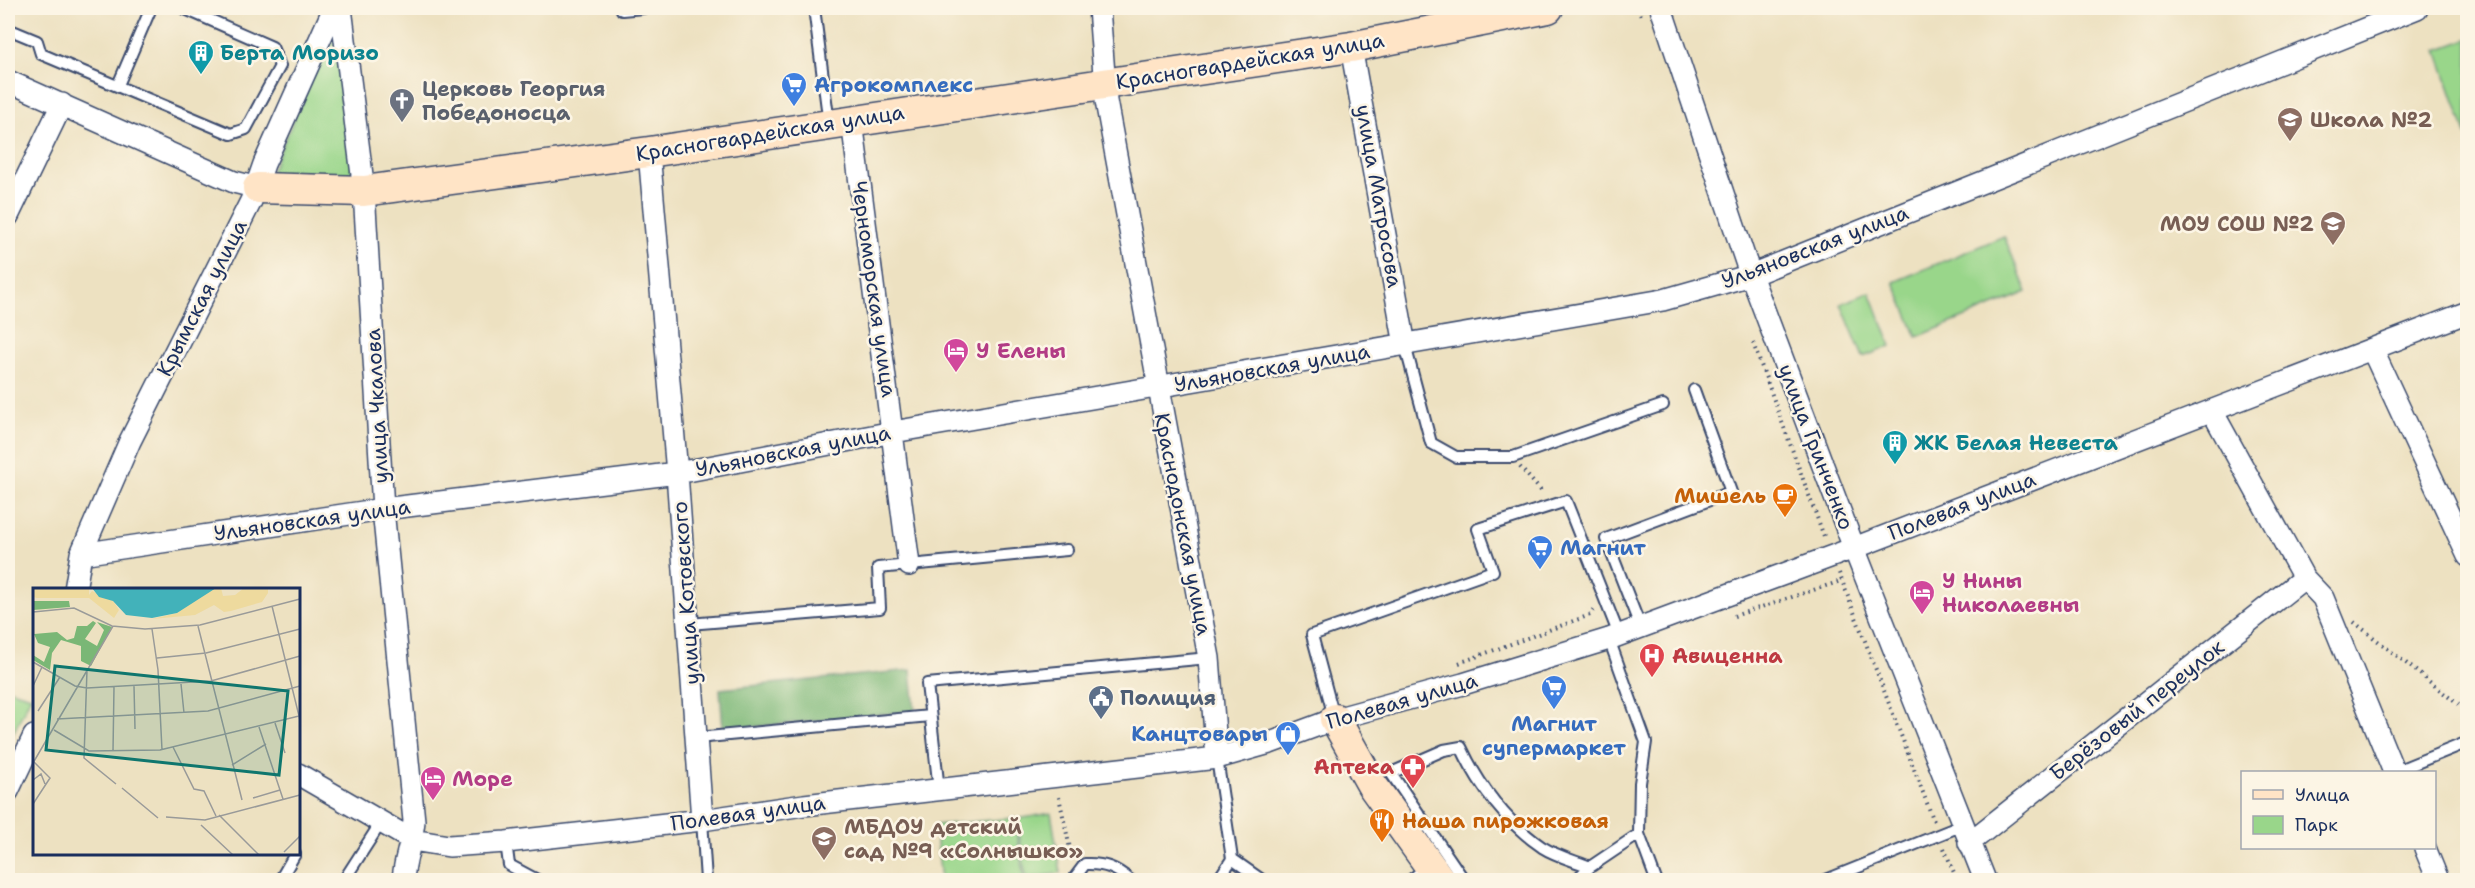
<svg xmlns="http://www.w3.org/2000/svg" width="2475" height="888" font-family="'Shantell Sans',sans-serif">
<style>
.green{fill:#99d68a;stroke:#5a8274;stroke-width:1.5}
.forest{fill:#7ab776;stroke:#4a736a;stroke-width:1.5}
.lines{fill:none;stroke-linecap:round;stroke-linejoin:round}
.lane-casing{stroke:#3a4a6d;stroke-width:14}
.street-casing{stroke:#3a4a6d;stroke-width:24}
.secondary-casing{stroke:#3a4a6d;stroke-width:33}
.path{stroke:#3a4a6d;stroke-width:4;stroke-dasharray:1.5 4.5;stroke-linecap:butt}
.lane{stroke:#fff;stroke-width:10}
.street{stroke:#fff;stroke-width:21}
.secondary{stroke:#ffe4c6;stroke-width:30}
.labels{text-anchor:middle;stroke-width:5;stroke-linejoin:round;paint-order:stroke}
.culture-label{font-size:21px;font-weight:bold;fill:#0d838f;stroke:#fcf5e5;text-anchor:start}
.street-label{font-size:21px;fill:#1b2f5e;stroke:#fcf5e5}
.shop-label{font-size:21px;font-weight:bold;fill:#366cbe;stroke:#fcf5e5;text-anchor:start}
.worship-label{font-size:21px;font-weight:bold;fill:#5b616d;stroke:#fcf5e5;text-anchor:start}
.education-label{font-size:21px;font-weight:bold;fill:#785e54;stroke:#fcf5e5;text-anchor:start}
.hotel-label{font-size:21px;font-weight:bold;fill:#b23c85;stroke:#fcf5e5;text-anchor:start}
.food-label{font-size:21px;font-weight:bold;fill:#c56008;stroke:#fcf5e5;text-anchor:end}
.health-label{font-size:21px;font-weight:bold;fill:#be3a42;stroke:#fcf5e5;text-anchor:start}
.service-label{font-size:21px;font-weight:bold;fill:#4e5e75;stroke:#fcf5e5;text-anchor:start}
.inset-road{fill:none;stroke:#999a99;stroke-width:1.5}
.view{fill:#0f766e;fill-opacity:0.15;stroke:#0f766e;stroke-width:3}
.inset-edge{fill:none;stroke:#1b2f5e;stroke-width:3}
</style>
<rect width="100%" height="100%" fill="#fcf5e5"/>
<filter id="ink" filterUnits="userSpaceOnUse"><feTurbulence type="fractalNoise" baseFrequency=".0167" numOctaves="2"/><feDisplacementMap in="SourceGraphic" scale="12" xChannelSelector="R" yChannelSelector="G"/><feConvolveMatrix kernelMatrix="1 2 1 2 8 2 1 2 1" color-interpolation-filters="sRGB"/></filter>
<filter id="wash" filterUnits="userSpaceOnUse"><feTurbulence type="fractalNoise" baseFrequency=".008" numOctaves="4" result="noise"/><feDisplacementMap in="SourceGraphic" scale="24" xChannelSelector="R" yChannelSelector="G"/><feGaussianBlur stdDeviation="1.35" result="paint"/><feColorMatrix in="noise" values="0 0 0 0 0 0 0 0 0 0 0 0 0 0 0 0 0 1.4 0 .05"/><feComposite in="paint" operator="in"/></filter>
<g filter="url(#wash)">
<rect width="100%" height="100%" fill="#ede1c1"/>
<path class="green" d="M337,20l18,161 -85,-7z
M2467,39h1l-1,97 -30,-86z
M2004,236l23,56 -110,45 -23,-55z
M1870,292l21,54 -28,11 -22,-53z
M8,689l23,7 -23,48z
M1051,813l10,60 -35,6 -9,-60z
M1015,818l9,62h-83l-6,-55z"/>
<path class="forest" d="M911,670l4,41 -192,19 -3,-41z"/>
</g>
<g filter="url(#ink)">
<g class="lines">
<defs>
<path id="lane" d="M814,8l15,116
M622,10l21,-2
M8,29l29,12 4,13 190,80 15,-5 34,-63 -8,-19 -89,-39
M118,85l33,-77
M1405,345l26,98 25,14h57l150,-52
M689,624l191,-16 -2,-40 189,-18
M1640,626l-34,-87 125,-47 -37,-102
M1334,717l-22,-82 181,-64 -15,-42 88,-28 53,134
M697,738l233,-22
M1217,758l15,101 -14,21
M2394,772l74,-30
M939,790l-12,-106 282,-26
M702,820l4,60
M1639,834l17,46
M506,842l3,23 28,15
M1232,859l30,21
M280,880l15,-26
M344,880l36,-56
M1073,880l12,-16c19,-1 31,4 45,16
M1411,880l16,-13
M1464,880l-73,-107 53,-23 17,-3c18,39 46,76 81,100 14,9 33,14 48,20
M1576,880l14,-13 49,-33 1,-51 6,-41 -37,-103
M1826,880l137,-55"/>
<path id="street" d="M341,8l23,183 19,318 31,312c-2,21 -10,39 -11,59
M1099,8l7,93 103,557 8,100
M1661,8l85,254 108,286 131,332
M1351,47l54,298
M8,81l226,101 24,6
M852,121l57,444
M649,152l28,321 25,347
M8,216l54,-112
M2372,349l96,207
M2212,411l92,167 19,20 71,174
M81,554l302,-45 294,-36 216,-41 770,-132 88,-25 666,-267
M75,590l6,-36 49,-113 121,-240 13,-37 70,-156
M298,774l114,66 37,6 57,-4 196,-22 102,-15 413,-47 53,-15 65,-24 128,-35 146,-45 245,-91 614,-236
M8,791l26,-55
M1969,843l335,-265
M2425,848l13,32"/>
<path id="secondary" d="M258,188l106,3 285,-39 702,-105 197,-39
M1335,719l37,66 68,95"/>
</defs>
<use href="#lane" class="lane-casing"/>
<use href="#street" class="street-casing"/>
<use href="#secondary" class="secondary-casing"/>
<path class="path" d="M1638,8l4,10
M1753,343l72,196
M1520,467l23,26
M1839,573l96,251
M1734,616l107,-35
M2354,622l105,83 9,-4
M1459,663l131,-48 5,-7
M1059,797l13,61
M1944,848l13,32"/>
<use href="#lane" class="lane"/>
<use href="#street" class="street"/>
<use href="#secondary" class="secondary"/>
</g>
</g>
<defs>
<symbol id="building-pin" viewBox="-11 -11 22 30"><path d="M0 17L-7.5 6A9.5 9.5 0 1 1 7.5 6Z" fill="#0f9aa8" stroke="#fcf5e5"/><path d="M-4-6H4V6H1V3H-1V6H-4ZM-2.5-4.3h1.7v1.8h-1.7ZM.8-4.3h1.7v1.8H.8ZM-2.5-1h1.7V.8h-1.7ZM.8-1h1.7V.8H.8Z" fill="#fff"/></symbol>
<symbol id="supermarket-pin" viewBox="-11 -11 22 30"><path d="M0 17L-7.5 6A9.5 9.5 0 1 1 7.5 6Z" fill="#3f7fe0" stroke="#fcf5e5"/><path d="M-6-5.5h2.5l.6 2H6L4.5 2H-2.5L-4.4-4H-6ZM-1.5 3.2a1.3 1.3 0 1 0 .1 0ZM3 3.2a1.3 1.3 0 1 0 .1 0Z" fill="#fff"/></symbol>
<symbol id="church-pin" viewBox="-11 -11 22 30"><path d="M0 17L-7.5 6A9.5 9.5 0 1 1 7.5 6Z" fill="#6b7280" stroke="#fcf5e5"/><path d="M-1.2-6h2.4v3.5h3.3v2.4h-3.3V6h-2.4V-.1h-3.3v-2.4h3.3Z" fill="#fff"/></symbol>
<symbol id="school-pin" viewBox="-11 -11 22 30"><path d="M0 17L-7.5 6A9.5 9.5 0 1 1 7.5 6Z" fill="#8d6e63" stroke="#fcf5e5"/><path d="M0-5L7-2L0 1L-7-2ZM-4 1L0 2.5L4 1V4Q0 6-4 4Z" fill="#fff"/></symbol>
<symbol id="hotel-pin" viewBox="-11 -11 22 30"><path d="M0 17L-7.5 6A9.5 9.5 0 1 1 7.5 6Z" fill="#d1479c" stroke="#fcf5e5"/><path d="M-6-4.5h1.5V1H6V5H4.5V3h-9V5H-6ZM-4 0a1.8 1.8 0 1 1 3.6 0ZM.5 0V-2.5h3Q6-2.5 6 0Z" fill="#fff"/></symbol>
<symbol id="cafe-pin" viewBox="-11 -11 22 30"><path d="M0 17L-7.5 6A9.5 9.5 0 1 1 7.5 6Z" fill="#e8710a" stroke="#fcf5e5"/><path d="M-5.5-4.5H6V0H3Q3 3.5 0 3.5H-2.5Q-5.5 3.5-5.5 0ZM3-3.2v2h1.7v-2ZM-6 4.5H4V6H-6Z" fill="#fff"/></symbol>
<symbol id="hospital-pin" viewBox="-11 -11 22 30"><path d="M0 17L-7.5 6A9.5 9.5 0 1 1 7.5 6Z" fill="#e0444e" stroke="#fcf5e5"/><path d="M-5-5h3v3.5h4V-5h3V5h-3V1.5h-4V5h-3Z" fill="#fff"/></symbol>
<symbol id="civic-pin" viewBox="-11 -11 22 30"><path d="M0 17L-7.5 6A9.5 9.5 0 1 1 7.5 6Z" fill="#5c6f8a" stroke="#fcf5e5"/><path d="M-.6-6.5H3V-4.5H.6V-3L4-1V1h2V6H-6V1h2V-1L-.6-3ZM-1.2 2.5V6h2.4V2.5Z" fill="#fff"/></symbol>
<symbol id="shop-pin" viewBox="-11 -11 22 30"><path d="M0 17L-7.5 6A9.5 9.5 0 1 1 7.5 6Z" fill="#3f7fe0" stroke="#fcf5e5"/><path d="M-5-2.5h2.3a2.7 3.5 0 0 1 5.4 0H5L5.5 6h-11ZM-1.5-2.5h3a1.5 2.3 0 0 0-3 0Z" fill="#fff"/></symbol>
<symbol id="pharmacy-pin" viewBox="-11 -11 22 30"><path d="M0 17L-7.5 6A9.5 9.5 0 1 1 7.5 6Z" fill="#e0444e" stroke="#fcf5e5"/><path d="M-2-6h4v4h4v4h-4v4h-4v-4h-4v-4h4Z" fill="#fff"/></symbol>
<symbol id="restaurant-pin" viewBox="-11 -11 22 30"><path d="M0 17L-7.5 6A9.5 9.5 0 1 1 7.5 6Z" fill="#e8710a" stroke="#fcf5e5"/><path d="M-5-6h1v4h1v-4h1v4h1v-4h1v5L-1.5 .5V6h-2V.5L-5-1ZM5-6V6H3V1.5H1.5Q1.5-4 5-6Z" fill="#fff"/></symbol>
</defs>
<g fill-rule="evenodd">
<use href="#building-pin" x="186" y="38" width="30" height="40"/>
<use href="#supermarket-pin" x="779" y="70" width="30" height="40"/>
<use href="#church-pin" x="387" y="86" width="30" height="40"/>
<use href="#school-pin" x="2275" y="105" width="30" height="40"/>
<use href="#school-pin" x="2318" y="209" width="30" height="40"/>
<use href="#hotel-pin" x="941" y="336" width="30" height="40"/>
<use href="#building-pin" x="1880" y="428" width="30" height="40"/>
<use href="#cafe-pin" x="1770" y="481" width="30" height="40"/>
<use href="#supermarket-pin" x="1525" y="533" width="30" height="40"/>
<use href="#hotel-pin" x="1907" y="578" width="30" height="40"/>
<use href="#hospital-pin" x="1637" y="641" width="30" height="40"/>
<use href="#supermarket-pin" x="1539" y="673" width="30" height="40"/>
<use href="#civic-pin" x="1086" y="683" width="30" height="40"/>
<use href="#shop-pin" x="1273" y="719" width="30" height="40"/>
<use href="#pharmacy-pin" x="1398" y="752" width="30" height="40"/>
<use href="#hotel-pin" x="418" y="764" width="30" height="40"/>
<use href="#restaurant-pin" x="1367" y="806" width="30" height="40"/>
<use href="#school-pin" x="809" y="824" width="30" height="40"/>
</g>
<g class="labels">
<g class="culture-label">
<text x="220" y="60">Берта Моризо</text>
<text x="1914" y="450">ЖК Белая Невеста</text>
</g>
<g class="street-label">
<text transform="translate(1250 61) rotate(-9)" y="7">Красногвардейская улица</text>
<text transform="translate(770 133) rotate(-9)" y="7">Красногвардейская улица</text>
<text transform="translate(1379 196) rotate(80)" y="7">улица Матросова</text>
<text transform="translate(1815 247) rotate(-21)" y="7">Ульяновская улица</text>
<text transform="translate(874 289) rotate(82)" y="7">Черноморская улица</text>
<text transform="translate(202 298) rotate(-63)" y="7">Крымская улица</text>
<text transform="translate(1272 368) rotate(-10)" y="7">Ульяновская улица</text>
<text transform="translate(377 406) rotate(-93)" y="7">улица Чкалова</text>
<text transform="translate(1816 447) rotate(69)" y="7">улица Гринченко</text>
<text transform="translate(793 451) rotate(-11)" y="7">Ульяновская улица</text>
<text transform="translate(1962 506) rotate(-21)" y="7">Полевая улица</text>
<text transform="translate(312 520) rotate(-8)" y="7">Ульяновская улица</text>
<text transform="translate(1183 524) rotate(79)" y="7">Краснодонская улица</text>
<text transform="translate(686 593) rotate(-94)" y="7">улица Котовского</text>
<text transform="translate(1402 701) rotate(-16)" y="7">Полевая улица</text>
<text transform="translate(2137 710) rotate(-38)" y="7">Берёзовый переулок</text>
<text transform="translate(748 813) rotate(-8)" y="7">Полевая улица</text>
</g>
<g class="shop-label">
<text x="814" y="92">Агрокомплекс</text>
<text x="1560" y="555">Магнит</text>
<text x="1554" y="731" text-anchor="middle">Магнит<tspan x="1554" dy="24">супермаркет</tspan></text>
<text x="1268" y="741" text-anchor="end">Канцтовары</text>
</g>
<g class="worship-label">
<text x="422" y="96">Церковь Георгия<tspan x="422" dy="24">Победоносца</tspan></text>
</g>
<g class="education-label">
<text x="2310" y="127">Школа №2</text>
<text x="2314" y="231" text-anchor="end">МОУ СОШ №2</text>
<text x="844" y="834">МБДОУ детский<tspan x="844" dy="24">сад №9 «Солнышко»</tspan></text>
</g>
<g class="hotel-label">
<text x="976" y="358">У Елены</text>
<text x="1942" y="588">У Нины<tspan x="1942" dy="24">Николаевны</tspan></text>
<text x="452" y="786">Море</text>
</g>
<g class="food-label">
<text x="1766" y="503">Мишель</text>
<text x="1402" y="828" text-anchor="start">Наша пирожковая</text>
</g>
<g class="health-label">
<text x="1672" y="663">Авиценна</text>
<text x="1394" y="774" text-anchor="end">Аптека</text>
</g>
<g class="service-label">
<text x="1120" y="705">Полиция</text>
</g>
</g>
<g transform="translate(33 588)">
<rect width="267" height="267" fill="#ede1c1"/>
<path d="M0,13h36l1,6 -37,3zM60,33l3,2 -11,16 12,7 7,-16 -7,-8 15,5 -21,39 -10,-5v-15l-20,-6 -9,13 -2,17 -17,-10v-5l11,7 6,-15 -12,-4 -4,-9 23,-2 10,8 7,-2 3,-12h10z" fill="#7ab776"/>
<path d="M0,0l56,1v6l3,-4 21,10 6,9 -5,8 -25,-20h-52l-4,-1zM188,0l2,8 12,-1 9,-7h24v5l-6,9 -31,9 -7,1 -10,-7 -19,10 -43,4 25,-6 34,-24z" fill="#eeda9e"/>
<path d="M59,0h124l-39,25 -25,5 -26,-3 -13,-14 -14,-4z" fill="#42b2ba"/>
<path class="inset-road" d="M239,18l28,114M0,24l41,-4 38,18 33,3 55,-4 100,-26M165,38l44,174M119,41l6,41 4,80M124,70l49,-5 94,-24M0,74l42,24 12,2 124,-7 89,-25M54,82l-3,88 32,26M148,96l3,29M0,98l9,-19M101,98l1,43M5,123l22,-34M24,131l151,-8 92,-25M242,135l10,30M226,139l24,72M21,142l35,21 71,-1 139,-34M140,159l21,42 10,2 12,25M80,163l1,-64M0,175l80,-137M199,177l34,-21M0,192l8,-6 4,10M89,200l36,30M220,210l27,-8M0,216l17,-26 -16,-16M186,227l40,40M133,229l39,3 95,-25M168,237l32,30M251,264l16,-16"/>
<path class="view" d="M22,78l233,25 -9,84 -233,-25z"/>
<rect width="267" height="267" class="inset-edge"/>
</g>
<rect width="2475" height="888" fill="none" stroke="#fcf5e5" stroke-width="30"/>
<rect x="2241" y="771" width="195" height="78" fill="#fcf5e5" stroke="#a2a6af" stroke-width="1.5"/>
<rect x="2253" y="790" width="30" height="9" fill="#ffe4c6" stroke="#a2a6af" stroke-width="1.5"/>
<text x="2295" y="801" font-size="18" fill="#1b2f5e">Улица</text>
<rect x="2253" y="816" width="30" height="18" fill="#99d68a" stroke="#a2a6af" stroke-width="1.5"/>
<text x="2295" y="831" font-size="18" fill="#1b2f5e">Парк</text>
</svg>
